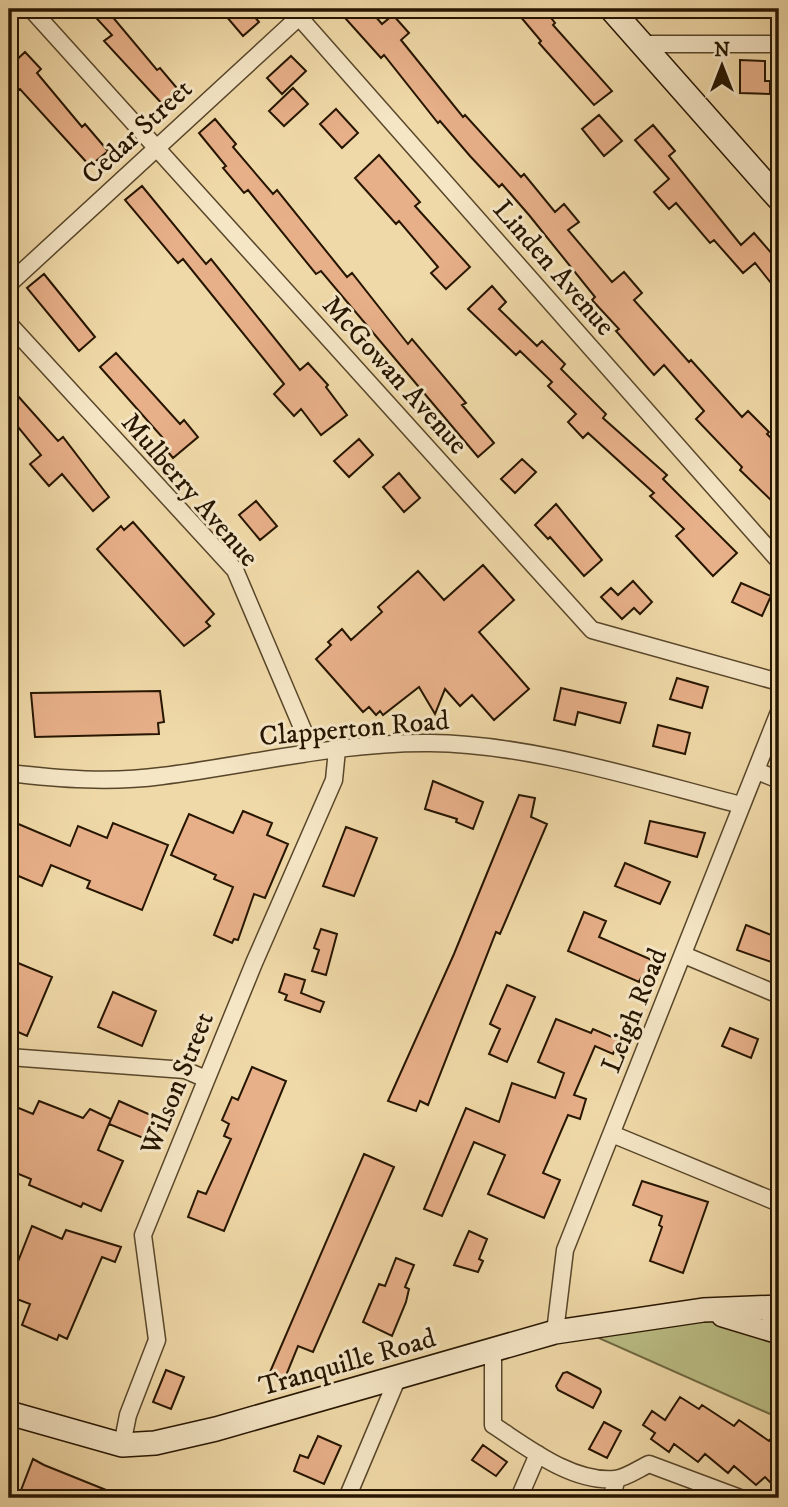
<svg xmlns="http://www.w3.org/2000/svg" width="788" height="1507" font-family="'IM FELL DW Pica',serif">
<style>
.green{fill:#bbbf86;stroke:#706a43;stroke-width:2}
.building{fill:#e8b089;stroke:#261500;stroke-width:2}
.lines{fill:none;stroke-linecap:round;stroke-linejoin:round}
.minor-casing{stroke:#58462a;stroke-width:19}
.secondary-casing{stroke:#261500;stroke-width:26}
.minor{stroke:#f5e6c6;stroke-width:16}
.secondary{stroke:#f5e6c6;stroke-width:23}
.labels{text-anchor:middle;stroke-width:6;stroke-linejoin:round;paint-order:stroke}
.street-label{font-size:28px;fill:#261500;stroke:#f5e6c6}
</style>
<rect width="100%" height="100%" fill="#f0d9a8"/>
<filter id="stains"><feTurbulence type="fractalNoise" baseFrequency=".00286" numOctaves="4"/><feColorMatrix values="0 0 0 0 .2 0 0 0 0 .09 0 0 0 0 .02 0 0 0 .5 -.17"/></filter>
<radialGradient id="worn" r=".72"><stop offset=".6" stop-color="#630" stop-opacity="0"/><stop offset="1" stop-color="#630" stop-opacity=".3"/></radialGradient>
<path class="green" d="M708,1318l71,24v76l-187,-83z"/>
<path class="building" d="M88,9h18l51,61 3,-2 21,25 -16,14 -61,-66 8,-6z
M220,9h28l11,13 -16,14z
M337,9h32l13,15 11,-9 16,18 -8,7 62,77 2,-2 56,62 3,-3 31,38 9,-8 15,18 -11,8 44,52 12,-10 18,21 -8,7 55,62 2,-2 51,57 6,-6 21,21 -2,2 12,12v62l-39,-38 2,-3 -46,-48 8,-8 -40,-46 -10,10 -38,-44 3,-2 -27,-29 3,-3 -66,-82 -27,-31 -3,3 -29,-31 -30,-35 -2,2 -54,-68 -3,3z
M514,9h30l11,14 -2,2 59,66 -18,14 -55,-62 2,-2z
M25,52l16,17 -4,4 45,54 3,-3 23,27 -18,15 -70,-77 -5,4 -6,-7v-19z
M291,56l15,15 -24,23 -15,-16z
M740,60l25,1v20h5v13l-30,-1z
M293,88l15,16 -24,22 -15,-15z
M336,109l22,24 -16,15 -22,-24z
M599,115l23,26 -18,15 -22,-27z
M215,119l21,25 -3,3 40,47 4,-4 70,87 5,-4 56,71 4,-5 54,64 -4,2 32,38 -16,14 -157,-186 -5,3 -68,-84 -4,3 -21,-25 3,-2 -27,-33z
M653,125l22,26 -6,5 72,89 13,-12 25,29v31l-24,-30 -12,10 -29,-33 -4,3 -34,-40 -7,6 -15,-17 15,-13 -34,-39z
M379,155l41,47 -5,4 55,61 -24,22 -15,-16 7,-6 -39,-46 -3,3 -41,-46z
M142,186l64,78 5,-5 89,111 8,-7 20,22 -2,2 21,28 -26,20 -20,-26 -7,7 -20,-22 10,-10 -101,-125 -5,4 -53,-63z
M44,274l51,63 -16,14 -52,-63z
M492,286l14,16 -7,7 38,37 5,-5 23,23 -4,5 45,45 -3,4 64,57 -4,4 74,74 -24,23 -37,-40 8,-7 -34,-33 4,-3 -66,-60 -5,5 -15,-16 8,-8 -28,-28 4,-4 -32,-31 -4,4 -48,-46z
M116,353l64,71 4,-4 14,17 -25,21 -14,-17 4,-3 -63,-71z
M9,386l49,55 5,-4 46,60 -16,14 -31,-37 -13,12 -19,-22 11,-9 -32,-39z
M359,439l14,16 -24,22 -15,-16z
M522,459l14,13 -21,21 -14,-14z
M399,473l21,25 -16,14 -21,-25z
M256,501l21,25 -17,14 -21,-25z
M556,504l46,56 -18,16 -34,-39 -2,2 -13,-14z
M133,522l81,92 -8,8 4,4 -26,20 -87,-97 24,-23 3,4z
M483,565l31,35 -35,32 50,57 -35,31 -22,-25 -12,11 -15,-17 -10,25 -16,-27 -36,28 -3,-4 -4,4 -7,-8 -6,5 -47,-53 15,-14 -3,-3 14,-13 9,11 31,-28 -4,-5 40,-36 26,29z
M633,581l19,21 -12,12 -6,-6 -12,11 -21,-22 10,-9 7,7z
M741,583l30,13 -9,20 -30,-14z
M677,678l31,9 -6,21 -32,-9z
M561,688l65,15 -6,20 -42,-11 -3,13 -21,-5z
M160,691l4,31 -6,1 1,11 -124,3 -4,-44z
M658,725l32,8 -5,21 -32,-8z
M433,781l50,21 -10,27 -17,-7 1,-3 -32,-10z
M519,795l16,3 -4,19 16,7 -47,110 -4,-2 -68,173 -8,-4 -4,10 -28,-10 66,-147z
M243,811l29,12 -5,12 21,9 -23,54 -11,-4 -16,46 -4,-1 -2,4 -18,-8 19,-48 -19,-8 2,-4 -45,-20 18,-41 44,19z
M9,820l61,26 8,-20 29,12 6,-15 55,22 -26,65 -55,-22 3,-7 -39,-16 -9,21 -33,-14z
M650,821l55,12 -8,24 -52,-14z
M346,827l31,11 -23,58 -31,-10z
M625,863l45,19 -10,22 -45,-18z
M584,912l22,9 -7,16 53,23 -8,19 -3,-1 -2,4 -71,-31z
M746,925l33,13 -5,25 -37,-13z
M321,929l16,5 -11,41 -14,-4 7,-21 -5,-2z
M18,963l34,14 -25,59 -18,-8v-45z
M285,974l20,6 -4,13 23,9 -4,10 -35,-12 2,-5 -8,-3z
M507,985l28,12 -28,65 -18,-8 11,-25 -10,-5z
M113,992l43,19 -14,35 -44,-19z
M556,1019l35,14 2,-4 26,11 -6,14 -18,-8 -21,49 12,4 -6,20 -12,-4 -25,58 17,7 -16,38 -56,-24 17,-39 -31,-13 -32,74 -18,-7 42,-101 33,14 13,-39 43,15 9,-25 -26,-11z
M730,1028l28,11 -7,19 -29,-12z
M252,1067l34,14 -62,150 -36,-14 10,-26 8,3 25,-55 -7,-3 5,-12 -7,-4 10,-23 6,3z
M39,1101l44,17 7,-9 21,10 -13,31 25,11 -22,50 -18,-8 -2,4 -52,-22 2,-6 -22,-9v-66l24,10z
M119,1101l43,19 -9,22 -44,-18z
M364,1154l30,13 -81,185 -15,-6 -13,32 -15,-6z
M642,1181l66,21 -25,71 -33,-12 12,-34 -3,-2 3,-9 -29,-11z
M32,1226l30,13 4,-9 55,17 -6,15 -13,-5 -35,82 -8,-4 -2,5 -35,-15 8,-21 -21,-8v-35l8,3z
M469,1231l18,8 -8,20 4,2 -5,11 -24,-7z
M396,1258l18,7 -9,22 4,2 -3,13 -14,34 -29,-14 16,-38 6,2z
M166,1370l18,7 -13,32 -18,-7z
M567,1372l33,17 1,3 -8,16 -35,-18 -2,-4 7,-13z
M680,1397l19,12 3,-4 32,21 5,-6 30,21 10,-12v62l-14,-14 -9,8 -22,-19 -6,7 -23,-19 -7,8 -24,-18 -5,8 -18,-13 4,-6 -12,-8 9,-14 13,9z
M604,1422l17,9 -14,27 -18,-9z
M318,1436l23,10 -17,38 -30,-13 6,-16 8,3z
M483,1445l24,17 -11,14 -24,-16z
M33,1459l11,6 82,33h-108z"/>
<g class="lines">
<defs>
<path id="minor" d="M31,9l561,621 187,52
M292,9l487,552
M642,44h137
M9,284l290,-267
M9,324l226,246 77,181
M757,771l22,9
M9,773c51,6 101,10 153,3 89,-11 177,-34 268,-33 101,1 213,37 311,62
M684,955l95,40
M9,1057l176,13 21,9
M612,1134l167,69
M555,1332l10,-82 214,-538
M493,1350v75c34,22 79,58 122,54 11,-1 25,-11 34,-15l91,34
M122,1445l6,-30 29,-75 -14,-105 111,-272 80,-183 3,-30
M347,1498l51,-121
M519,1498l19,-44
M611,1498l6,-19"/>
<path id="secondary" d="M611,9l168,190
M723,1315l56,17
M9,1413l113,32 33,-2 61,-14 339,-97 148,-22 76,-3"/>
</defs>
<use href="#minor" class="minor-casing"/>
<use href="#secondary" class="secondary-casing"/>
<use href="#minor" class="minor"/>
<use href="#secondary" class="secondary"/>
</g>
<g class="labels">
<g class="street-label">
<text transform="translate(136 131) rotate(-43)" y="10">Cedar Street</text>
<text transform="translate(555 267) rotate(49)" y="10">Linden Avenue</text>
<text transform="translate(396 374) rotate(48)" y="10">McGowan Avenue</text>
<text transform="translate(191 489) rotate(49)" y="10">Mulberry Avenue</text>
<text transform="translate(354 727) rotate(-5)" y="10">Clapperton Road</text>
<text transform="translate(633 1010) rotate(-68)" y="10">Leigh Road</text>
<text transform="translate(176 1083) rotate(-68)" y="10">Wilson Street</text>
<text transform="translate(347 1361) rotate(-16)" y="10">Tranquille Road</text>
</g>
</g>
<rect width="788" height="1507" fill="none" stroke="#f0d9a8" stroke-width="35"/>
<rect x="10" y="10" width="767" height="1486" fill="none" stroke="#261500" stroke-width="3.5"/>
<rect x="18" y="18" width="753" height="1472" fill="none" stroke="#261500" stroke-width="2"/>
<g transform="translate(722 66)" stroke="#f5e6c6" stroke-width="5" paint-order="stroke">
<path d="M0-5L12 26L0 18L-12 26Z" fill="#261500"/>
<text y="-10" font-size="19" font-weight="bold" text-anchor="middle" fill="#261500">N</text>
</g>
<rect width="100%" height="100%" filter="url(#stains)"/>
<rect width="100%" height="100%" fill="url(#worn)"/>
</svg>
